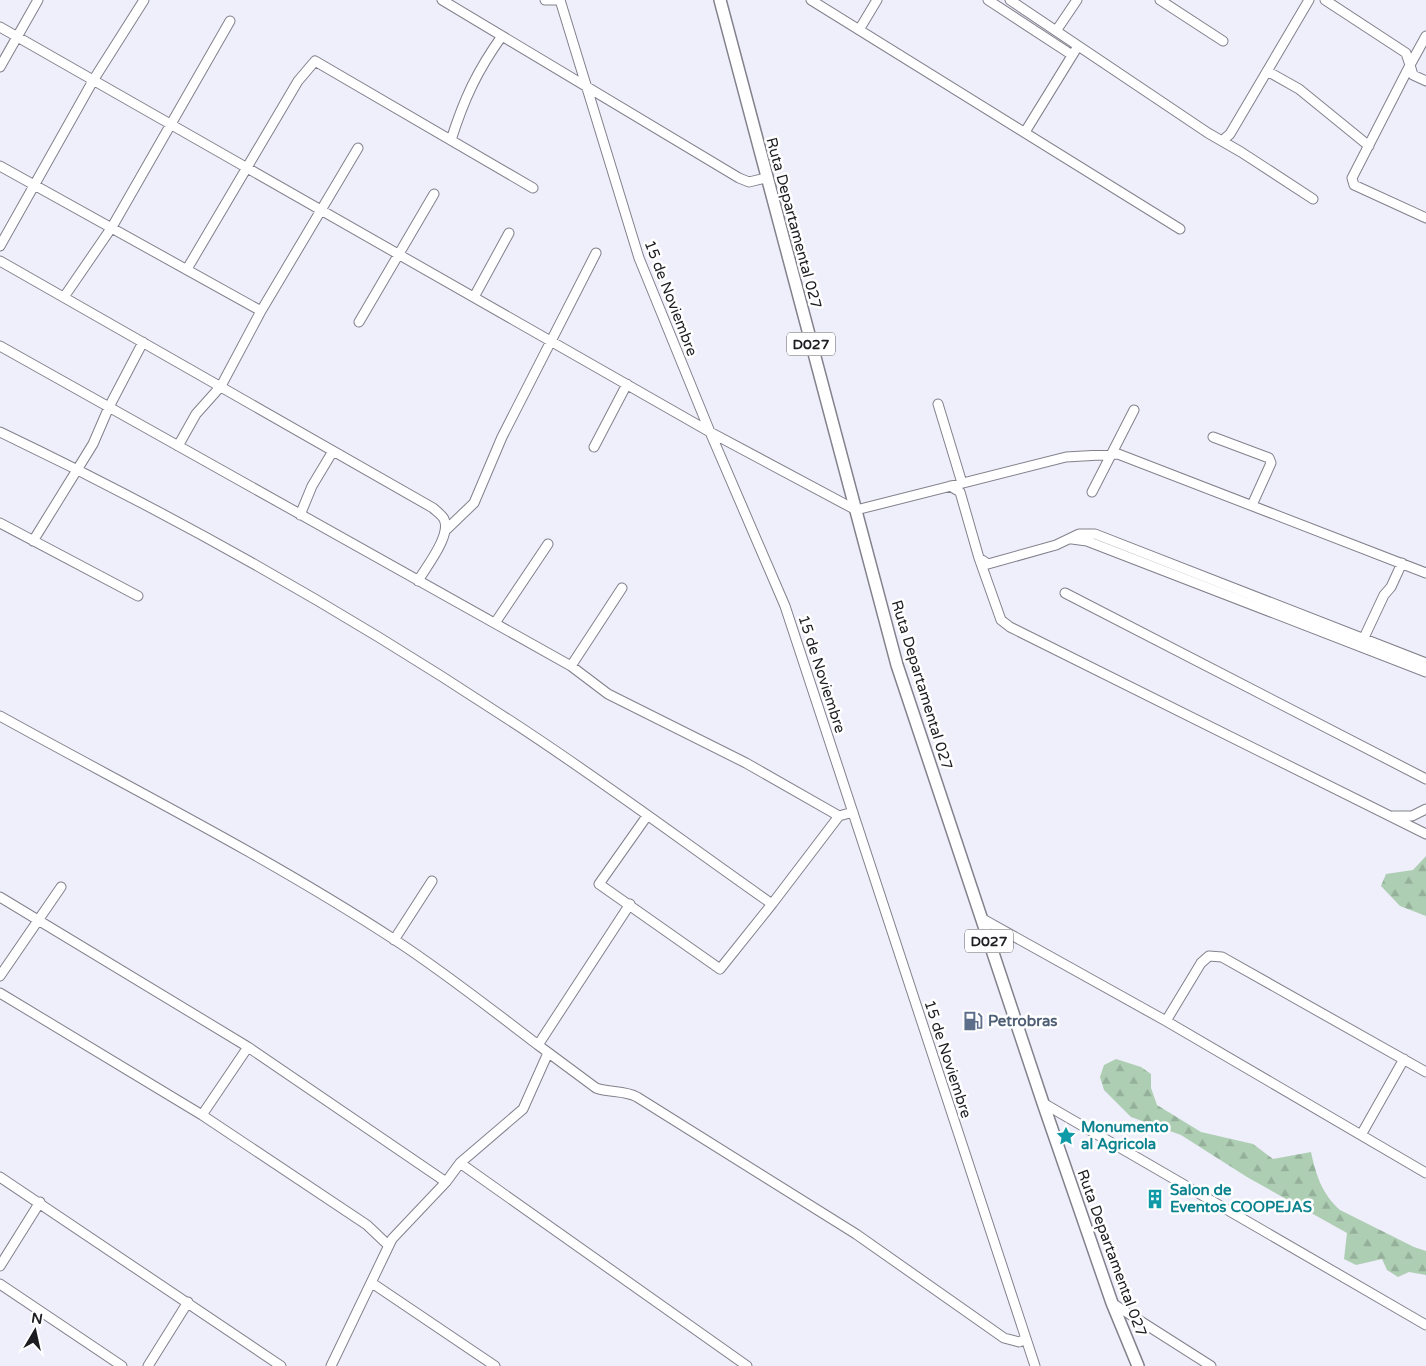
<svg xmlns="http://www.w3.org/2000/svg" width="1426" height="1366" font-family="'Varela Round',sans-serif">
<style>
.forest{fill:url(#forest-firs)}
.lines{fill:none;stroke-linecap:round;stroke-linejoin:round}
.minor-casing{stroke:#82818c;stroke-width:11}
.major-casing{stroke:#82818c;stroke-width:14}
.minor{stroke:#fff;stroke-width:9}
.major{stroke:#fff;stroke-width:11}
.labels{text-anchor:middle;stroke-width:5;stroke-linejoin:round;paint-order:stroke}
.shield{fill:#fff;stroke:#616064;stroke-width:1}
.shield-label{font-size:14px;font-weight:bold;fill:#1d1c21}
.street-label{font-size:15px;fill:#1d1c21;stroke:#fff}
.service-label{font-size:15px;font-weight:bold;fill:#4e5e75;stroke:#fff;text-anchor:start}
.culture-label{font-size:15px;font-weight:bold;fill:#0d838f;stroke:#fff;text-anchor:start}
</style>
<defs>
<pattern id="forest-firs" width="22" height="20" patternUnits="userSpaceOnUse" patternTransform="scale(1.25)"><rect width="22" height="20" fill="#aeceb3"/><path d="M5 1l3.5 6h-7zM16 11l3.5 6h-7z" fill="#95b09a"/></pattern>
</defs>
<rect width="100%" height="100%" fill="#efeefb"/>
<path class="forest" d="M1426,856v60l-26,-10 -19,-20 5,-12 27,-4z
M1116,1059l25,8 10,7v14l6,17 44,27 52,12 20,15 38,-7c5,23 11,42 29,58l74,37 12,4v24l-17,-3 -11,5 -11,-7 -5,-11 -26,6 -12,-6 3,-26 -100,-56 -66,-42 -50,-18 -27,-27 -4,-13 4,-12z"/>
<g class="lines">
<defs>
<path id="minor" d="M442,0l297,178 10,4 17,-4
M545,0h15l79,258 71,174 75,174 250,760
M811,0l369,229
M988,0l84,55
M1010,0l198,133 33,19 72,47
M1160,0l63,41
M1325,0l81,53 4,12 -58,113 2,7 72,33
M0,27l710,405 146,78 210,-53 52,-3 308,119
M859,30l18,-30
M1056,31l21,-31
M1426,36l-16,29 3,10 13,6
M0,67l38,-67
M1267,71l32,18 70,57
M1025,132l53,-86
M451,140c13,-41 26,-69 51,-104
M1222,141l8,-7 79,-134
M0,166l261,145
M0,246l94,-167 50,-79
M0,261l433,247c3,3 9,7 11,11 8,16 -18,48 -26,62
M187,269l111,-188 17,-20 218,127
M64,297l48,-70 118,-206
M474,297l35,-64
M359,322l75,-128
M0,346l571,320 37,28 138,69 93,53 14,-4
M938,404l24,79
M0,432c174,83 342,178 503,284 92,59 179,125 269,188l-52,65 -121,-85 48,-68
M1213,437l56,21 2,5 -19,42
M178,446l18,-32 25,-28 40,-75 97,-163
M594,447l33,-63
M950,486l10,6 19,66 9,6 68,-19 23,-11h16l331,129
M1092,492l42,-82
M300,515l12,-29 21,-35
M0,523l138,73
M447,529l27,-26 28,-66 94,-184
M1072,539l15,2 339,131
M33,541l60,-97 16,-37 34,-65
M979,558l22,62 9,7 416,207
M1065,593l361,186
M495,623l53,-79
M1361,644l23,-49 7,-8 11,-24
M571,666l51,-78
M0,716c132,73 268,141 395,224 49,32 96,69 143,105l92,-141
M1393,816h19l14,-7
M0,897l248,150 198,135
M772,904l67,-88
M981,918l185,103 260,152
M394,940l38,-59
M0,976l61,-89
M0,993l202,122 165,110 21,20
M1166,1021l35,-58 8,-7 13,1 204,115
M538,1045l58,43c14,5 28,2 41,9l219,137 148,104 15,4 7,-3
M1043,1103l383,222
M202,1115l46,-68
M1361,1135l43,-76
M460,1163l287,203
M0,1177l281,189
M0,1266l40,-64
M372,1283l123,83
M0,1284l122,82
M1112,1303l99,63
M148,1366l40,-64
M331,1366l61,-127 54,-57 14,-19 63,-54 25,-56"/>
<path id="major" d="M720,0l177,665 146,438 69,200 26,63"/>
</defs>
<use href="#minor" class="minor-casing"/>
<use href="#major" class="major-casing"/>
<use href="#minor" class="minor"/>
<use href="#major" class="major"/>
</g>
<defs>
<symbol id="fuel-bare" viewBox="-9 -9 18 18"><path d="M-5.5-6h7V0h2V4h1.3V-2.5L3-4.5l.8-.8L6-3V5H2.5V1h-1V6h-7ZM-4.2-4.7v3.2H.2V-4.7Z" fill="#5c6f8a" stroke="#fff" stroke-width="2.5" paint-order="stroke"/></symbol>
<symbol id="sight-bare" viewBox="-9 -9 18 18"><path d="M0-6L1.8-2.2L6-1.7L2.9 1.2L3.7 5.4L0 3.3L-3.7 5.4L-2.9 1.2L-6-1.7L-1.8-2.2Z" fill="#0f9aa8" stroke="#fff" stroke-width="2.5" paint-order="stroke"/></symbol>
<symbol id="building-bare" viewBox="-9 -9 18 18"><path d="M-4-6H4V6H1V3H-1V6H-4ZM-2.5-4.3h1.7v1.8h-1.7ZM.8-4.3h1.7v1.8H.8ZM-2.5-1h1.7V.8h-1.7ZM.8-1h1.7V.8H.8Z" fill="#0f9aa8" stroke="#fff" stroke-width="2.5" paint-order="stroke"/></symbol>
</defs>
<g fill-rule="evenodd">
<use href="#fuel-bare" x="959" y="1007" width="28" height="28"/>
<use href="#sight-bare" x="1052" y="1122" width="28" height="28"/>
<use href="#building-bare" x="1141" y="1185" width="28" height="28"/>
</g>
<g class="labels">
<g class="shield">
<rect x="787" y="332.5" width="48" height="23" rx="4"/>
<rect x="965" y="929.5" width="48" height="23" rx="4"/>
</g>
<g class="shield-label">
<text x="811" y="349">D027</text>
<text x="989" y="946">D027</text>
</g>
<g class="street-label">
<text transform="translate(794 223) rotate(75)" y="5">Ruta Departamental 027</text>
<text transform="translate(671 298) rotate(69)" y="5">15 de Noviembre</text>
<text transform="translate(822 674) rotate(72)" y="5">15 de Noviembre</text>
<text transform="translate(922 685) rotate(73)" y="5">Ruta Departamental 027</text>
<text transform="translate(948 1059) rotate(72)" y="5">15 de Noviembre</text>
<text transform="translate(1112 1253) rotate(70)" y="5">Ruta Departamental 027</text>
</g>
<g class="service-label">
<text x="988" y="1026">Petrobras</text>
</g>
<g class="culture-label">
<text x="1081" y="1132">Monumento<tspan x="1081" dy="17">al Agricola</tspan></text>
<text x="1170" y="1195">Salon de<tspan x="1170" dy="17">Eventos COOPEJAS</tspan></text>
</g>
</g>
<g transform="translate(35 1331) rotate(9)" stroke="#ffffff" stroke-width="4" paint-order="stroke">
<path d="M0-4L9 19L0 12L-9 19Z" fill="#1d1c21"/>
<text y="-8" font-size="14" font-weight="bold" text-anchor="middle" fill="#1d1c21">N</text>
</g>
</svg>
